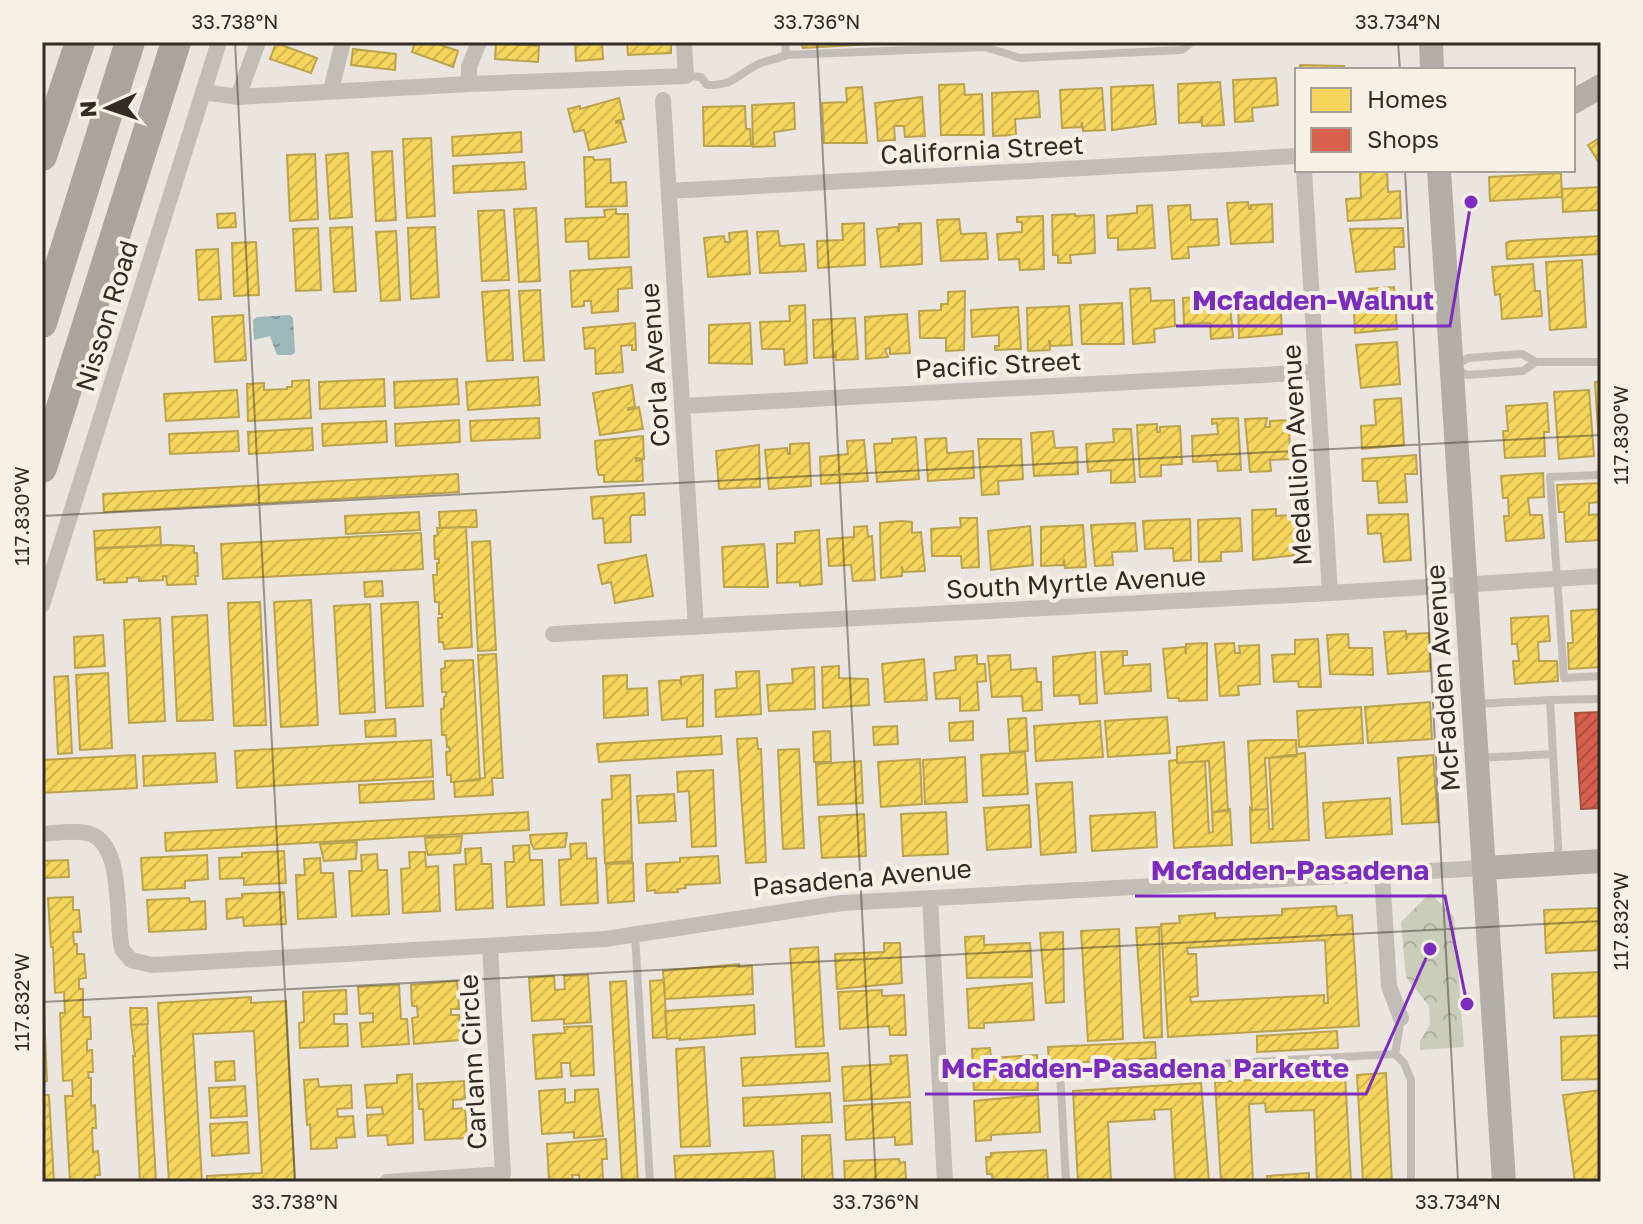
<svg xmlns="http://www.w3.org/2000/svg" width="1643" height="1224" font-family="'Golos Text',sans-serif">
<style>
.park{fill:url(#park-crowns)}
.water{fill:url(#water-ripples)}
.homes{fill:url(#homes-hatch);stroke:#bba24c;stroke-width:2;fill-rule:evenodd}
.shops{fill:url(#shops-hatch);stroke:#a55041;stroke-width:2}
.lines{fill:none;stroke-linecap:round;stroke-linejoin:round}
.lane{stroke:#c3bdb7;stroke-width:8}
.street{stroke:#c3bdb7;stroke-width:16}
.secondary{stroke:#b4aea8;stroke-width:24}
.highway{stroke:#a9a49d;stroke-width:30}
.ticks{fill:none;stroke:#322b26;stroke-width:2;stroke-opacity:0.45}
.labels{text-anchor:middle;stroke-width:8;stroke-linejoin:round;paint-order:stroke}
.street-label{font-size:26px;fill:#322b26;stroke:#f7f0e5}
.leader{fill:none;stroke:#7b2cbf;stroke-width:3}
.callout-dot{fill:#7b2cbf;stroke:#f7f0e5;stroke-width:3}
.callout-label{font-size:28px;text-anchor:middle;font-weight:bold;fill:#7b2cbf;stroke:#f7f0e5;stroke-width:8;stroke-linejoin:round;paint-order:stroke}
.neatline{fill:none;stroke:#322b26;stroke-width:3}
.ticks-label{font-size:20px;text-anchor:middle;fill:#322b26}
</style>
<defs>
<pattern id="park-crowns" width="20" height="18" patternUnits="userSpaceOnUse" patternTransform="scale(2)"><rect width="20" height="18" fill="#caceb9"/><path d="M2 6a3 3 0 1 1 6 0M12 15a3 3 0 1 1 6 0" fill="none" stroke="#aeb19f"/></pattern>
<pattern id="water-ripples" width="26" height="14" patternUnits="userSpaceOnUse" patternTransform="scale(2)"><rect width="26" height="14" fill="#9cb8b9"/><path d="M2 4q2-2 4 0t4 0M15 11q2-2 4 0t4 0" fill="none" stroke="#809696"/></pattern>
<pattern id="homes-hatch" width="6" height="6" patternUnits="userSpaceOnUse" patternTransform="scale(2)"><rect width="6" height="6" fill="#f6d55c"/><path d="M-1 1l2-2M0 6l6-6M5 7l2-2" fill="none" stroke="#d3b750"/></pattern>
<pattern id="shops-hatch" width="6" height="6" patternUnits="userSpaceOnUse" patternTransform="scale(2)"><rect width="6" height="6" fill="#d6604d"/><path d="M-1 1l2-2M0 6l6-6M5 7l2-2" fill="none" stroke="#ae4f40"/></pattern>
</defs>
<rect width="100%" height="100%" fill="#eae5de"/>
<path class="park" d="M1430,893l24,24 10,130 -44,3v-9l10,-16 -1,-19 -23,-29 -5,-55z"/>
<path class="water" d="M290,315l3,3 2,34 -3,3h-15l-7,-19 -16,4 -1,-20 4,-3z"/>
<path class="homes" d="M415,42h17l26,9 -5,16 -41,-15z
M575,42h27l1,17 -27,2z
M627,42h44v11l-43,2z
M802,42h89v1l-88,5z
M276,43l41,15 -6,15 -41,-14z
M496,43l43,3 -1,16 -43,-3z
M353,49l43,5 -1,16 -44,-5z
M1300,65l44,1v4h-45z
M1276,78l2,27 -26,3 1,13 -18,1 -2,-42z
M1220,82l4,43 -22,1v-10l-1,6 -22,1 -1,-39z
M964,84l1,11 17,-1 2,41h-43l-2,-50z
M1153,85l3,39 -44,6 -1,-43z
M862,87l5,56h-43l-2,-40 25,-1 -1,-14z
M1102,88l3,42 -22,1 -1,-9 -1,5 -19,1 -2,-38z
M1038,91l2,26 -25,2 1,16 -23,1 -1,-43z
M922,97l3,39 -20,1 -1,-11h-10l1,14 -17,1 -3,-38z
M619,98l5,21 -8,2v2l5,-1 5,20 -37,8 -5,-20 -10,2 -6,-23 12,-3v3z
M794,103l1,26 -21,3 1,14 -22,1 -1,-42z
M745,106l1,23h4l1,17h-47l-1,-39z
M521,132l1,20 -69,4 -1,-19z
M1601,137v29l-13,-21z
M431,138l4,78 -28,2 -4,-79z
M392,151l4,69 -20,1 -4,-69z
M348,153l4,64 -22,2 -4,-64z
M315,154l3,65 -28,2 -3,-66z
M584,157h9l1,3 16,-1 1,24 15,-1 1,24 -41,1z
M524,162l2,27 -72,4 -1,-27z
M1387,170l1,22 12,-1 1,27 -53,3 -2,-22 15,-1 -1,-26z
M1561,173l1,24 -72,4 -1,-24z
M1601,187v23l-38,2 -1,-23z
M1248,202l1,7h2v-4l21,-1 1,38 -42,2 -4,-41z
M1152,205l3,43 -37,2v-12h-10l-1,-22 30,-3v-7z
M1190,205l1,15 26,-1 2,26 -31,2 1,11 -17,1 -4,-53z
M536,208l4,73 -21,1 -5,-73z
M616,209v5h12l1,43 -40,2 -1,-18 -22,1 -1,-23 40,-2 -1,-7z
M504,210l5,70 -27,1 -4,-70z
M235,213l1,14 -18,1 -1,-14z
M1075,214v2l19,-1 1,38 -25,2 1,8h-13v-8h-5l-1,-40z
M1043,216l1,53 -24,1 -1,-11 -20,1 -2,-26 25,-2v-10h-5v-5z
M959,219l2,15 25,-1 2,26 -47,2 -4,-41z
M864,223l1,42 -47,3 -1,-27 26,-1 -1,-16z
M921,223l1,41 -41,3 -4,-38 20,-2 2,5v-8z
M352,227l4,64 -22,1 -4,-64z
M435,227l4,70 -28,2 -3,-71z
M318,228l3,62 -25,1 -3,-62z
M1403,228l1,19h-10l1,22 -39,3 -6,-43z
M396,231l4,69 -19,1 -5,-69z
M747,231l3,43 -42,3 -4,-39 20,-2 1,6h5l-1,-9z
M778,231l2,15 24,-2 2,27 -46,2 -3,-41z
M1601,236v18l-94,5 -1,-16 5,-2z
M256,242l3,53 -25,1 -2,-53z
M218,249l3,50 -22,1 -3,-50z
M1582,260l4,67 -36,3 -4,-68z
M1533,264l2,27h5l2,25 -40,3 -2,-25 -5,1 -3,-28z
M631,267l1,21 -14,1v22l-26,2 -1,-12h-7v5l-12,1 -2,-36z
M1394,287l3,42 -42,4 -1,-22 13,-1v-21z
M1150,288l1,13 23,-1 1,26 -21,3 1,13 -22,2 -3,-55z
M509,290l4,70 -26,1 -5,-69z
M540,290l4,70 -20,1 -5,-70z
M965,291l-1,59 -18,1v-13h-26l-1,-27 22,-1v-6h7v-12z
M1280,294l2,40 -43,4 -1,-42z
M1229,295l4,42 -22,2 -1,-16 -26,1 -1,-26z
M1122,303l2,41h-42l-2,-39z
M805,305l2,58 -22,2 -1,-16h-22l-2,-27 30,-1 -1,-15z
M1069,306l3,39 -21,1 -2,-6 1,10 -22,1 -1,-43z
M1018,307l3,42 -26,1v-4h4v-11l-27,2 -1,-27z
M907,314l3,39 -20,1v-6l-5,1 3,8 -22,2 -1,-42z
M243,315l3,45 -31,2 -3,-45z
M855,318l3,41 -22,1v-9l-2,6 -20,1 -1,-38z
M635,323l1,27h-4v-5l-11,1 2,26 -27,2 -1,-26 -10,1 -2,-21z
M750,323l2,41 -43,-1v-38z
M1397,342l3,42 -39,4 -5,-43z
M538,377l2,28 -72,5 -2,-28z
M384,379l1,27 -65,3 -1,-27z
M457,379l2,25 -64,4 -1,-26z
M309,380l2,38 -63,3 -1,-37 17,-1v7l23,-1v-2h5v-6z
M1601,381v80h-1l-5,-79z
M632,385l3,22 -7,1v2l11,-3 4,22 -43,6 -7,-42z
M237,390l2,27 -73,4 -2,-27z
M1589,390l5,66 -35,3 -5,-67z
M1401,398l3,47 -42,4 -1,-23 15,-1 -2,-25z
M1547,403l2,29h-5l1,24 -40,2 -2,-27h5l-2,-25z
M539,418l1,20 -69,3 -1,-20z
M1238,418l3,52 -23,1 -1,-10 -24,1 -1,-26 26,-2 -1,-11 -5,1v-5z
M1267,418l-2,9h5v-6l19,-1 1,39 -20,1 1,11 -21,1 -5,-53z
M459,420l1,22 -64,4 -1,-22z
M386,421l1,21 -64,4 -1,-22z
M1157,424v8h3v-5l20,-1 2,38 -21,1v11l-21,1 -3,-52z
M312,428l1,22 -64,4 -1,-22z
M1113,429h18l4,53 -24,1v-13l-23,2 -2,-28 28,-2z
M238,431l1,20 -69,3 -1,-20z
M1053,431l2,17 22,-1 1,27 -44,2 -3,-43z
M643,436l1,23 -8,-1v3l6,-1 1,21 -39,1v-7h-5l-2,-6 -2,-28z
M916,437l3,42 -42,3 -3,-38 18,-1v-4z
M946,438l1,15 26,-2 1,27 -46,3 -3,-42z
M978,439h43l2,40 -25,2 1,13 -17,1z
M864,440l4,41 -47,3 -1,-27 28,-3 -1,-13z
M809,443l2,43 -42,3 -4,-39 22,-2 1,6h2v-10z
M759,445l1,42 -41,2 -3,-38z
M1416,455l1,19h-12l2,28 -28,1 -2,-22h-14l-1,-22z
M1543,473l1,24 -16,1 2,17h12l2,23 -38,3 -2,-25h5l-1,-18h-5l-2,-22z
M458,474l1,18 -355,20 -1,-18z
M1601,483v19l-12,1v12l12,-1v26l-35,2 -2,-30h-5l-2,-27z
M644,493l1,22h-13l-2,3 1,24 -26,1 -2,-25 -10,1 -2,-22z
M1276,509v7l18,-1 2,40 -43,5 -1,-50z
M476,510l1,17 -37,1 -1,-16z
M419,512l1,18 -74,4 -1,-18z
M1408,514l3,46 -27,2 -3,-29 -13,1 -1,-19z
M960,518h17l2,49 -17,1 -1,-12h-29l-1,-27 30,-2z
M1240,518l2,33 -21,1v9l-22,1 -1,-42z
M1190,519l1,41 -17,1 -1,-13 -28,1 -2,-28z
M901,521l11,1v11l9,-1 4,39 -22,1 -1,-6v10l-21,2 -1,-55z
M1135,523l2,28 -25,1 1,13 -18,1 -4,-41z
M1083,525l3,42 -21,1 -1,-9 -1,6 -22,1v-39z
M867,526l1,11 4,-1 3,44 -22,1 -2,-16 -22,1 -2,-27 27,-2v-10z
M1030,526l3,39 -42,5 -3,-39z
M160,527l1,18 -66,3 -1,-17z
M466,527l6,120 -28,2 -1,-7h-4l-1,-24h4v-4h-3v-12h-4l-2,-27h4v-12h2v-4h-4l-1,-23 4,-1 -1,-7z
M819,530l3,54 -22,2v-4l-23,1v-39l18,-1v-11z
M421,533l2,36 -200,10 -2,-35z
M490,541l6,109 -18,1 -6,-109z
M764,544l4,43h-44l-2,-40z
M167,545l27,1v7h3l1,23h-3l1,8 -29,1 -1,-9h-3v4l-24,1v-4l-12,1v4l-23,1v-4l-7,1 -2,-31z
M646,555l7,41 -38,7 -4,-21 -9,2 -4,-19z
M382,581l1,15 -18,1 -1,-15z
M311,600l7,125 -37,2 -7,-125z
M260,602l6,123 -32,1 -6,-123z
M418,602l5,104 -37,2 -5,-104z
M370,604l5,108 -35,2 -6,-108z
M1601,609v28l-3,1 3,29 -32,2 -1,-26h5l-2,-32z
M207,615l6,105 -36,1 -5,-104z
M1548,616l2,25 -12,1 1,19h18l1,20 -43,3 -2,-23h6l-2,-17h-5l-1,-26z
M160,618l5,103 -36,2 -5,-103z
M1406,631v9l2,-6 21,-1 1,38 -42,3 -4,-42z
M1348,634l1,14h23l1,27 -43,-1 -3,-39z
M103,635l2,31 -30,2 -1,-31z
M1318,639l3,48h-22l-1,-6 -24,1 -2,-27 23,-1v-14z
M1207,643v57l-28,1v-3h-11l-5,-49 22,-2 1,7v-10z
M1234,643l1,10h5l-1,-7 20,-1 1,39 -22,2 1,9 -19,1 -5,-52z
M1127,651v4h-4v11l27,-2 1,27 -46,3 -4,-42z
M1095,652l2,51 -17,1 -1,-9 -25,1 -1,-39z
M496,654l7,124h-11l1,17 -38,2 -1,-15 31,-4 -7,-123z
M977,655v9h8l1,17 -9,1 2,28 -19,1v-13l-24,1 -2,-26 22,-3 -1,-13z
M1010,655l1,15 25,-2 1,14h4l1,28 -19,1 -1,-15 -30,1 -4,-41z
M924,659l3,41 -42,2 -3,-38z
M473,660l7,120 -29,2v-7h-4l-1,-23 4,-1 -1,-4h-2l-1,-12h-4l-1,-26 3,-1v-11l2,-1v-4h-4l-1,-23 4,-1v-7z
M839,666v12l29,1 1,26 -46,3 -1,-41z
M814,667l1,42 -46,2 -2,-26 26,-2 -1,-14z
M759,671l2,43 -45,3 -1,-27 22,-2 -1,-16z
M108,673l4,75 -32,2 -4,-75z
M627,675v14l20,-1 1,27 -44,3 -1,-42z
M703,675v51l-16,1v-9l-25,2 -3,-39 21,-1 1,5v-8z
M68,676l4,77 -14,1 -4,-77z
M1430,702l2,37 -64,4 -3,-36z
M1361,707l2,36 -64,4 -2,-36z
M1167,717l3,36 -62,4 -3,-36z
M1026,718l2,33 -18,1 -2,-33z
M395,719l1,17 -30,1 -1,-16z
M973,721v19l-23,1 -1,-18z
M1100,721l3,36 -67,4 -2,-35z
M897,726l1,18 -24,1 -1,-18z
M830,731l1,31h-17l-1,-30z
M721,736l1,18 -123,8 -2,-18z
M757,738l1,11h3l5,113 -20,1 -9,-124z
M431,740l2,37 -196,11 -2,-37z
M1264,740h32l1,16 -32,2 3,51 -16,1 -4,-69z
M1224,742l4,69 -16,1 -3,-51 -32,2v-16z
M799,749l5,99 -21,1 -5,-99z
M1025,752l3,42 -45,2 -2,-41z
M215,753l2,29 -73,4 -1,-30z
M1305,753l4,87 -58,3 -1,-35 2,2 16,-1 1,20h4l-4,-71z
M135,755l2,33 -95,5v-33z
M1433,755l5,67 -36,2 -4,-66z
M965,757l2,45 -42,2 -2,-44z
M920,759l2,45 -41,3 -3,-45z
M1177,760v3l28,-2 4,72 4,-1 -1,-20 18,-3 2,36 -58,3 -5,-87z
M861,761l2,42 -45,2 -2,-41z
M713,770l3,76 -24,1 -3,-56 -11,1 -1,-20z
M630,775l2,86 -27,2 -3,-63 10,-1 -1,-23z
M433,781l1,18 -74,4 -1,-18z
M1072,782l4,70 -35,3 -5,-71z
M674,794l2,27 -37,2 -2,-27z
M1390,798l2,36 -66,4 -3,-35z
M1029,805l2,42 -44,3 -3,-42z
M528,812l1,18 -363,21 -1,-18z
M946,812l2,42 -45,2 -2,-42z
M1155,812l2,35 -65,4 -2,-35z
M864,814l2,42 -44,2 -3,-41z
M567,833l-2,14 -31,2 -3,-6 -1,-8z
M462,836l-2,17 -32,2 -2,-7 -1,-10z
M357,842l-1,17 -32,2 -4,-17z
M586,843l1,16 9,-1 2,45 -37,2 -2,-45 12,-1 -1,-15z
M529,845l1,15h12l2,45 -37,2 -2,-45h9l-1,-16z
M481,848l1,16h9l2,44 -37,2 -2,-45 12,-1 -1,-15z
M284,851l2,32 -42,2v-7l-24,1 -1,-21 23,-1v-4z
M409,852h16l1,15 12,-1 2,45 -37,2 -2,-44 9,-1z
M377,854l1,16h9l2,44 -37,2 -3,-45h13l-1,-16z
M207,855l1,24 -23,2v7l-42,2 -2,-32z
M718,856l2,27 -35,2 1,3 -9,1 1,3 -23,1v-3l-8,1 -1,-27 34,-2v-4z
M320,858l1,15h12l3,44 -38,2 -2,-44h9l-1,-16z
M68,860l1,17 -27,1v-17z
M633,863l1,38 -26,2 -2,-39z
M284,892l2,32 -42,2 -1,-9 -16,2 -1,-20 16,-1v-4z
M73,897v13h6l2,22h-8l1,12h3v10h7l2,24 -7,1v10h4v28h7l1,22h-4v12l5,-1 1,22h-5l1,6h2v28l4,-1 1,23h-4l1,24 5,-1 2,24h-5v7h-25l-5,-86h8l-1,-16 -9,1 -3,-68h5l-1,-21 -9,1 -2,-46h-2l-3,-49z
M189,898l1,4 15,-1 1,28 -57,3 -2,-32z
M1336,906l1,10 15,-1 7,111 -191,11 -7,-113 19,-1 -1,-7 36,-3v5l67,-3v-6zM1325,940l3,63h-4v-8l-133,7 -1,-5 8,-1 -2,-42h-8l-1,-6z
M1601,908v42l-55,3 -2,-43z
M1159,927l3,110 -18,1 -8,-110z
M1119,929l4,110 -35,2 -7,-110z
M1063,932l1,70 -18,1 -6,-70z
M984,936v9l46,-2 2,34 -65,1 -2,-41z
M884,943h16l2,40 -65,6 -2,-35 49,-2z
M818,947l6,99 -28,1 -6,-98z
M739,964v3l13,-1 1,28 -88,5 -2,-28z
M1601,972v44l-47,2 -2,-44z
M588,975l3,47 -27,2v-5l-32,2 -3,-43 25,-2 1,14 10,-1 -1,-13z
M664,980l3,57 -14,1 -3,-57z
M457,981l2,28h-8v6h8l1,25 -46,4 -2,-26 6,-1 -1,-11h-5l-1,-21z
M626,981l12,201h-16l-12,-200z
M1032,983l2,37 -50,3v5h-15l-2,-39z
M399,985l2,34h6l2,25 -47,3 -2,-24 13,-1v-9l-13,1 -2,-27z
M346,990l1,24h-13v10h13l1,22 -48,2 -1,-25 5,-1 -1,-30z
M882,990v6l22,-1 2,40h-16l-1,-9 -49,3 -2,-37z
M251,997v6l35,-2 9,181h-88v-6l55,-3 -8,-142 -61,3 9,148h-33l-11,-179z
M754,1005l1,29 -75,6v-2l-13,1 -2,-28z
M130,1008h17l1,16 -17,1z
M44,1013l3,68 -5,1v-68z
M147,1024l9,158h-16l-7,-126h2l-4,-31z
M592,1026l2,49 -23,1 -1,-13h-9l1,14 -26,2 -3,-44 32,-2 -1,-6z
M1337,1031l1,17 -81,4v-16z
M1601,1035v44l-39,1 -1,-43z
M1155,1042l1,16 -107,6 -1,-17z
M704,1047l6,99 -29,1 -5,-98z
M990,1048l1,10 46,-3 1,35h-64l-2,-41z
M828,1053l2,28 -87,5 -2,-28z
M907,1055l3,42 -66,4 -2,-34 49,-3 -1,-8z
M234,1061l1,19 -19,1 -1,-19z
M1386,1073l6,109h-29l-6,-107z
M412,1074l1,69 -25,2 -1,-10 -19,1 -1,-21 16,-1 -1,-7 -15,1 -2,-23 32,-2v-8z
M1345,1075l6,107h-34l-3,-72 -48,2 -1,-9 -16,1 4,78h-32l-6,-100z
M318,1079l1,8 32,-2 1,23 -15,1 1,8 15,-1 2,21 -19,1 1,10 -26,1 -1,-25 -3,1 -3,-45z
M464,1081l1,18 -12,1v9l12,-1 2,30 -42,2 -2,-31h-4l-2,-25z
M1201,1083l8,99h-34l-4,-73 -17,1 1,9 -47,3 3,60h-33l-5,-91z
M245,1086l2,30 -36,2 -2,-30z
M565,1089v14l10,-1v-12l23,-1 5,47 -29,2v-6l-32,2 -3,-43z
M1601,1090v92h-26l-12,-87z
M830,1093l2,29 -88,4 -1,-28z
M42,1095h7l5,87h-12z
M1038,1095l2,37 -49,3v5l-15,1 -2,-40z
M910,1102l2,42 -17,1v-8l-49,3 -2,-34z
M247,1122l2,31 -37,3 -2,-32z
M830,1135l3,47h-29v-6l-2,1v-41z
M606,1139l1,20h-5l1,23h-23l-1,-7h-7l1,4 -24,2 -2,-37z
M1046,1150l2,32h-55l-1,-8h-5l-1,-17h5v-4z
M773,1151l2,27 -99,4 -2,-26z
M899,1159l1,4 5,-1 1,17h-5v3h-56l-1,-21z
M1309,1173v9h-41l-1,-6z"/>
<path class="shops" d="M1601,712v96l-20,1 -6,-96z"/>
<g class="lines">
<path class="lane" d="M785,42l1,13 199,-8 35,11 162,-8 10,-8
M686,76l15,1 6,8c29,1 32,-13 54,-22 8,-3 16,-4 25,-8
M1454,366l14,-8 54,-4 14,8h65
M1457,370l10,5 56,-4 13,-9
M1601,475l-51,2 14,201 37,-2
M1550,700l51,-1
M1475,704l75,-4 9,162
M1478,758l75,-4
M635,935l15,247
M1401,1019l-6,35 9,9 7,17v102
M1066,1182l-6,-109 335,-19"/>
<path class="street" d="M469,84v-17l10,-25
M331,90l12,-48
M203,92l35,5 231,-13 217,-8 -2,-34
M238,97l20,-55
M663,100l33,527
M1304,170l26,423
M669,191l628,-35
M682,406l635,-34
M42,605l177,-563
M553,634l777,-41 271,-17
M42,834c14,-1 31,-4 45,-1 38,8 28,86 35,116l9,11 21,5 453,-26 237,-36 642,-35
M1382,874l7,112 12,32
M930,898l15,284
M387,1182l116,-8 -13,-227"/>
<path class="secondary" d="M1431,42l1,28
M1573,102l28,-16
M1439,170l65,1012
M1484,868l117,-7"/>
<path class="highway" d="M42,156l38,-114
M42,323l88,-281
M42,468l134,-426"/>
</g>
<path class="ticks" d="M235,42l60,1140M817,42l59,1140M1398,42l2,28M1405,170l53,1012M42,516l1559,-81M42,1002l1559,-81"/>
<g class="labels">
<g class="street-label">
<text transform="translate(982 150) rotate(-3)" y="9">California Street</text>
<text transform="translate(107 316) rotate(-73)" y="9">Nisson Road</text>
<text transform="translate(655 365) rotate(-94)" y="9">Corla Avenue</text>
<text transform="translate(998 365) rotate(-3)" y="9">Pacific Street</text>
<text transform="translate(1297 455) rotate(-93)" y="9">Medallion Avenue</text>
<text transform="translate(1076 583) rotate(-3)" y="9">South Myrtle Avenue</text>
<text transform="translate(1443 678) rotate(-94)" y="9">McFadden Avenue</text>
<text transform="translate(862 878) rotate(-5)" y="9">Pasadena Avenue</text>
<text transform="translate(473 1062) rotate(-93)" y="9">Carlann Circle</text>
</g>
</g>
<path class="leader" d="M1471 202L1450 326H1176M1467 1004L1445 896H1135M1430 949L1366 1094H925"/>
<g class="callout-dot">
<circle cx="1471" cy="202" r="8"/>
<circle cx="1467" cy="1004" r="8"/>
<circle cx="1430" cy="949" r="8"/>
</g>
<g class="callout-label">
<text x="1313" y="310">Mcfadden-Walnut</text>
<text x="1290" y="880">Mcfadden-Pasadena</text>
<text x="1145" y="1078">McFadden-Pasadena Parkette</text>
</g>
<rect width="1643" height="1224" fill="none" stroke="#f7f0e5" stroke-width="88"/>
<rect x="1295" y="68" width="280" height="104" fill="#f7f0e5" stroke="#a8a199" stroke-width="2"/>
<rect x="1311" y="88" width="40" height="24" fill="#f6d55c" stroke="#a8a199" stroke-width="2"/>
<text x="1367" y="108" font-size="24" fill="#322b26">Homes</text>
<rect x="1311" y="128" width="40" height="24" fill="#d6604d" stroke="#a8a199" stroke-width="2"/>
<text x="1367" y="148" font-size="24" fill="#322b26">Shops</text>
<g transform="translate(108 108) rotate(267)" stroke="#f7f0e5" stroke-width="6" paint-order="stroke">
<path d="M0-6L14 30L0 20L-14 30Z" fill="#322b26"/>
<text y="-12" font-size="22" font-weight="bold" text-anchor="middle" fill="#322b26">N</text>
</g>
<rect x="44" y="44" width="1555" height="1136" class="neatline"/>
<g class="ticks-label">
<text x="235" y="29">33.738°N</text>
<text x="817" y="29">33.736°N</text>
<text x="1398" y="29">33.734°N</text>
<text transform="translate(1621 435) rotate(-90)" y="7">117.830°W</text>
<text transform="translate(22 516) rotate(-90)" y="7">117.830°W</text>
<text transform="translate(1621 921) rotate(-90)" y="7">117.832°W</text>
<text transform="translate(22 1002) rotate(-90)" y="7">117.832°W</text>
<text x="295" y="1209">33.738°N</text>
<text x="876" y="1209">33.736°N</text>
<text x="1458" y="1209">33.734°N</text>
</g>
</svg>
